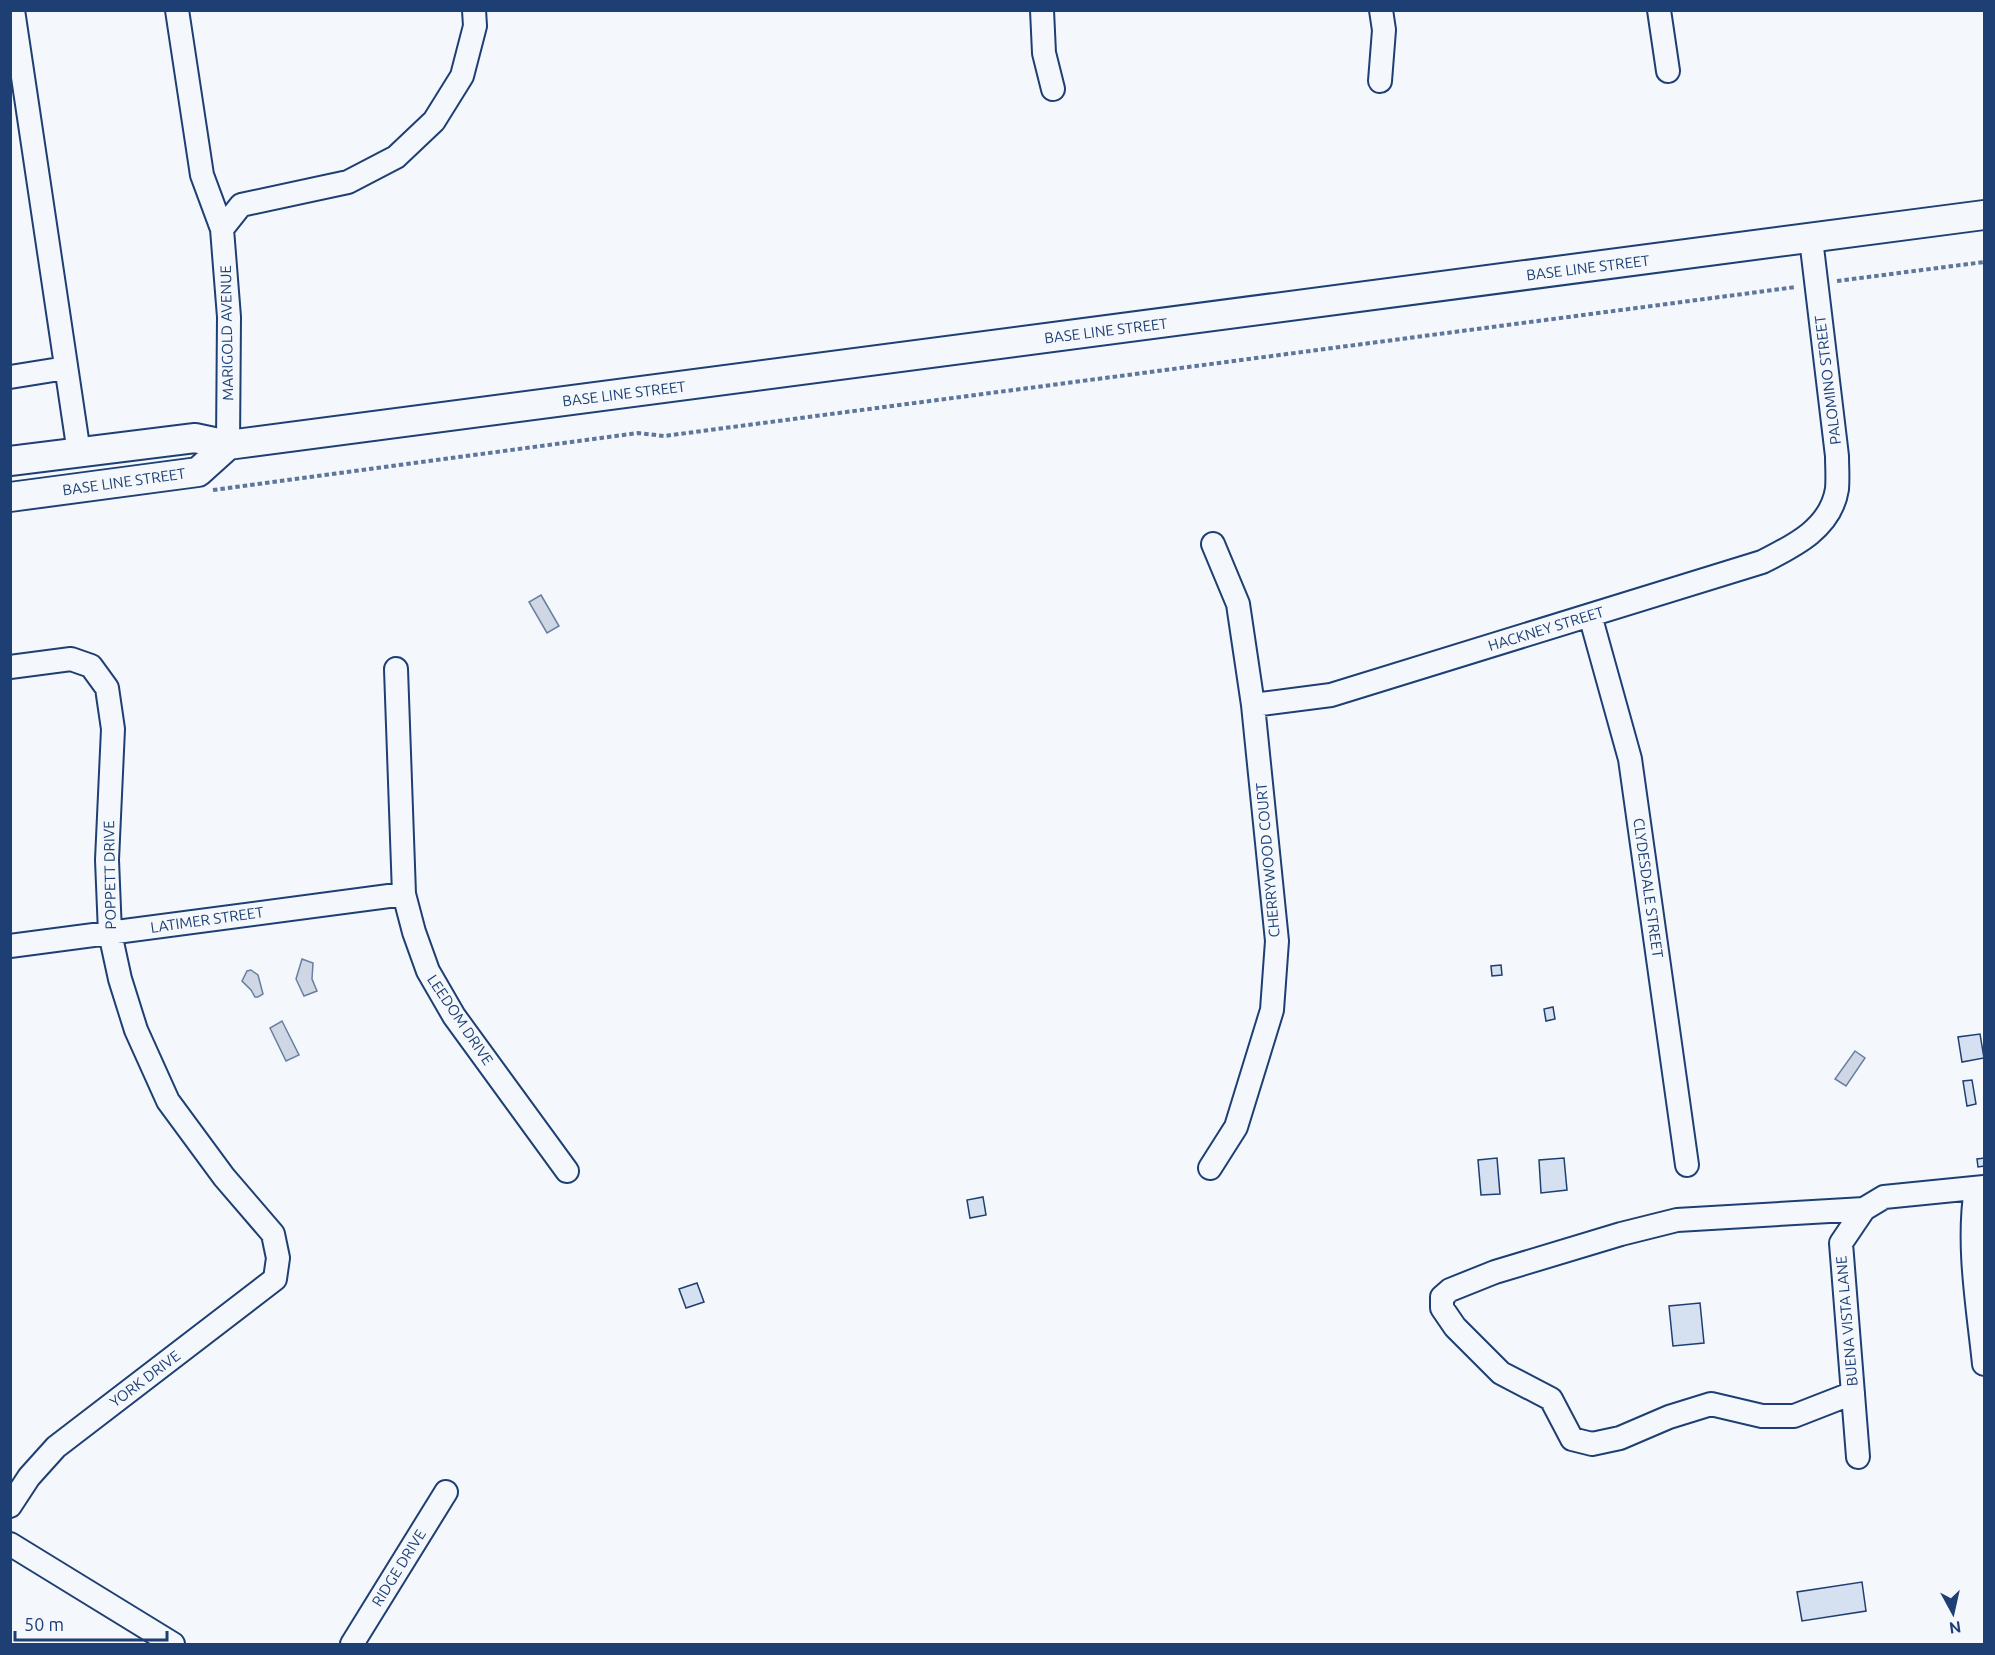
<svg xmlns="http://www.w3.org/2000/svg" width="1995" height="1655" font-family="Ubuntu,sans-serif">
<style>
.water{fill:#cfd7e4;stroke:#687fa3;stroke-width:1.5}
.building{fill:#d5e0f0;stroke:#1d3f73;stroke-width:1.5}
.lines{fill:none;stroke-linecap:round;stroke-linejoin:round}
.minor-casing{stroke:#1d3f73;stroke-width:26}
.major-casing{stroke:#1d3f73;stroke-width:32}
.path{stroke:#5e769c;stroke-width:4;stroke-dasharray:4.5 3;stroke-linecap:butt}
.minor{stroke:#f4f7fb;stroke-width:22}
.major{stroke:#f4f7fb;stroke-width:28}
.labels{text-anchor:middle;stroke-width:4.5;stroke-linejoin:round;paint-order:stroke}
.street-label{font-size:15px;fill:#1d3f73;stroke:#f4f7fb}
</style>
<rect width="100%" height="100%" fill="#f4f7fb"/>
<path class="water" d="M541,595l18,31 -12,7 -18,-31z
M302,959l11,4 -1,16 5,12 -13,5 -8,-17z
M251,970l7,5 5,19 -5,3h-3l-4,-7 -9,-9 5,-10z
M282,1021l17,34 -13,6 -16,-33z
M1855,1051l10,7 -19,28 -11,-7z"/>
<path class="building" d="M1501,965l1,10 -10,1 -1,-10z
M1553,1007l2,12 -9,2 -2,-12z
M1980,1034l4,24 -22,4 -4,-25z
M1972,1080l4,24 -9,2 -4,-25z
M1497,1158l3,36 -19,1 -3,-35z
M1564,1158l3,32 -26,3 -2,-33z
M1984,1158v8l-6,1 -1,-8z
M983,1197l3,18 -16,3 -3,-18z
M697,1283l7,19 -18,6 -7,-19z
M1700,1303l4,40 -31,3 -4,-40z
M1862,1582l4,29 -64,10 -5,-29z"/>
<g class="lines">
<defs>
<path id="minor" d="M13,10l66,443
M177,10l25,165 20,54 7,88 -1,128
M1042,10l2,43 9,36
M1659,10l9,61
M1380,81l4,-51 -3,-20
M222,229l19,-24 107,-23 48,-25 38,-36 28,-45 13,-50 -1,-16
M10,377l56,-9
M1590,615l40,144 57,406
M10,667l61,-8 20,7 16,22 6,41 -6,131 3,73 10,46 16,51 32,71 56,76 49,57 5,24 -3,21 -219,168 -27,30 -19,29
M396,669l8,225 10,38 14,39 26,45 113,155
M1253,705l78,-10 431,-133c32,-16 69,-34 75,-73 1,-11 0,-23 0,-33l-26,-217
M10,946l394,-52
M1210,1168l26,-41 36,-117 5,-69 -24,-236 -15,-101 -25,-60
M1976,1188c-9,58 2,118 8,176
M1853,1393l-59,23h-32l-51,-12 -42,13 -49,21 -28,6 -20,-5 -21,-40 -50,-26 -46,-46 -13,-19v-11l8,-7 45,-18 126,-38 56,-14 187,-11
M1858,1457l-17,-214 23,-34 20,-12 100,-10
M10,1544l163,100
M352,1644l94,-152"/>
<path id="major" d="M10,461l185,-23 33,7 1756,-230
M10,497l188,-25 30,-27"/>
</defs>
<use href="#minor" class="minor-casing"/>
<use href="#major" class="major-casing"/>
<path class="path" d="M1837,281l147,-19
M213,490l425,-57 26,3 1132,-149"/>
<use href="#minor" class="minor"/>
<use href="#major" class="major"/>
</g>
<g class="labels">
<g class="street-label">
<text transform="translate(1588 268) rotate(-7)" y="5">BASE LINE STREET</text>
<text transform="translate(1106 331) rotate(-7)" y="5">BASE LINE STREET</text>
<text transform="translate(227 333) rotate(-91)" y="5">MARIGOLD AVENUE</text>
<text transform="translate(1828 380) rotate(-97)" y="5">PALOMINO STREET</text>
<text transform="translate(624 394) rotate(-7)" y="5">BASE LINE STREET</text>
<text transform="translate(124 482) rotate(-8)" y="5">BASE LINE STREET</text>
<text transform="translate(1546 629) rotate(-17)" y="5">HACKNEY STREET</text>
<text transform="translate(1268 860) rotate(-95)" y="5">CHERRYWOOD COURT</text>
<text transform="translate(110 875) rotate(-91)" y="5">POPPETT DRIVE</text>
<text transform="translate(1648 888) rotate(82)" y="5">CLYDESDALE STREET</text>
<text transform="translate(207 920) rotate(-8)" y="5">LATIMER STREET</text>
<text transform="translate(460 1020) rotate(56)" y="5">LEEDOM DRIVE</text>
<text transform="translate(1847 1321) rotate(-95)" y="5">BUENA VISTA LANE</text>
<text transform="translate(145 1379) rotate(-37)" y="5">YORK DRIVE</text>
<text transform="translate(399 1568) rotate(-58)" y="5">RIDGE DRIVE</text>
</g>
</g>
<rect width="1995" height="1655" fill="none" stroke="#1d3f73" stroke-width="24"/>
<g transform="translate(1953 1613) rotate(172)" stroke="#f4f7fb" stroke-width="4.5" paint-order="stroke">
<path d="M0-4.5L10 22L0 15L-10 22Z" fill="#1d3f73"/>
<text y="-9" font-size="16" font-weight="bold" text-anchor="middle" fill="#1d3f73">N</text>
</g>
<path d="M15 1631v9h152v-9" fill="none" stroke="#1d3f73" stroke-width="3"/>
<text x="24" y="1631" font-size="18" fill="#1d3f73" stroke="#f4f7fb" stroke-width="4.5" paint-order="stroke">50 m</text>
</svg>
